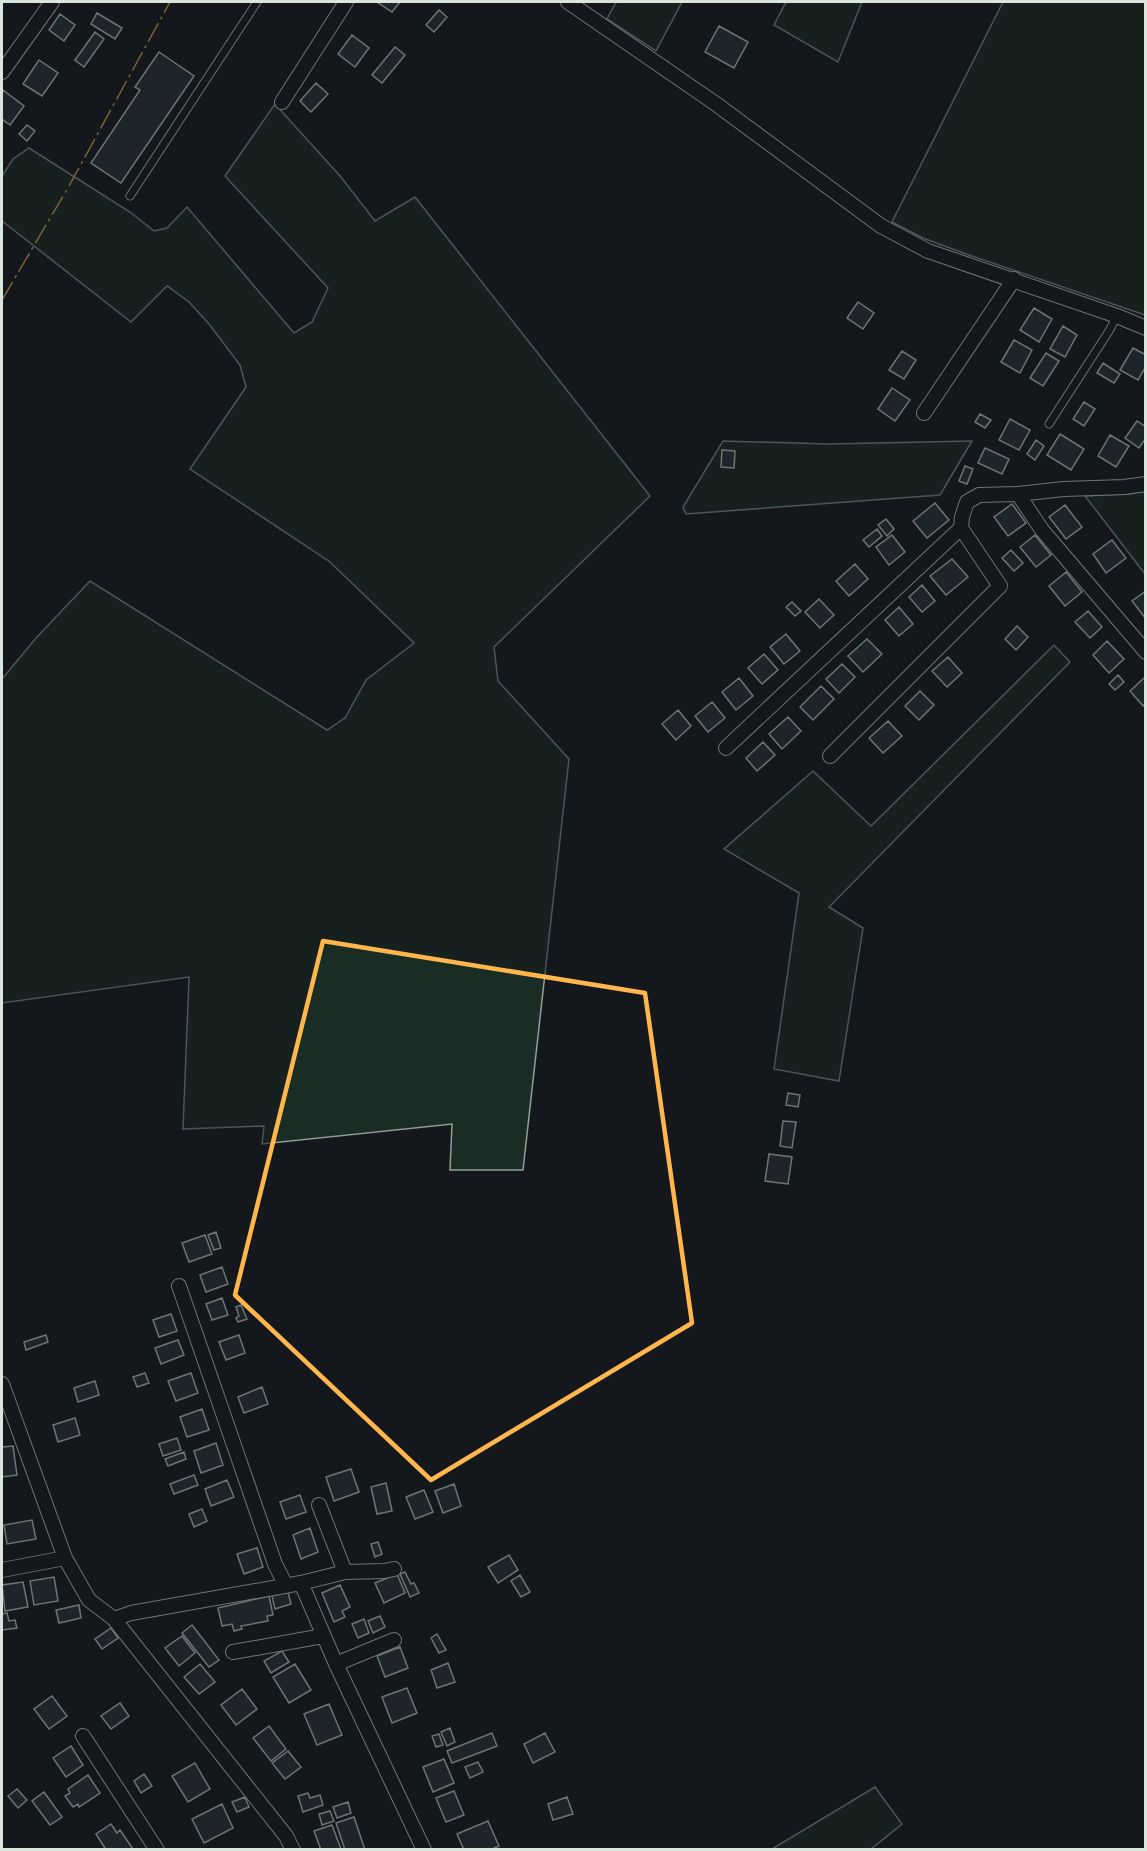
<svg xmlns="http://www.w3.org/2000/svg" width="1147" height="1851" font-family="'Noto Sans',sans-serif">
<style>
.green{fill:#1a2d24;stroke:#939e99;stroke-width:1.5}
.building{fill:#2c363c;stroke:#d8e6dc;stroke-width:1.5}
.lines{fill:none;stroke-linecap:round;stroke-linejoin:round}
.service-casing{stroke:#d8e6dc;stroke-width:9}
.minor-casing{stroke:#d8e6dc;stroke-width:16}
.service{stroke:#14181c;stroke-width:7}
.minor{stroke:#14181c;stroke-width:14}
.power{stroke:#ffb74d;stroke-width:1.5;stroke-dasharray:21 4.5 3 4.5;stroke-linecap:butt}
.marked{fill:none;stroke:#ffb74d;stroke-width:4.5;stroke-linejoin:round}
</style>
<rect width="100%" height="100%" fill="#14181c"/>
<path class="green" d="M616,2h66l-26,49 -49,-32z
M786,2h76l-24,60 -64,-37z
M1003,2h142v313l-179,-61 -43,-16 -31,-16z
M275,104l66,73 34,44 40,-24 235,299 -156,151 4,34 71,78 -46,411h-73l2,-46 -190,20 2,-18 -81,3 6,-152 -187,26v-324l34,-41 54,-57 237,149 18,-12 21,-38 48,-37 -84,-81 -140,-93 56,-82 -6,-22 -31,-41 -20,-22 -22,-16 -36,36 -129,-101v-45l11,-17 16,-11 101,64 24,19 13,-3 20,-21 107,126 18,-11 16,-34 -103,-112z
M723,441l106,3 143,-3 -32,54 -254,19 -3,-7z
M1145,491v83l-60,-78 45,-2z
M1054,645l16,17 -241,245 34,21 -24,153 -65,-12 25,-176 -75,-44 89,-78 58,55z
M875,1787l27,37 -31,25h-99z"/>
<path class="building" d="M377,2h23l-8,10z
M439,10l8,7 -13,15 -8,-7z
M97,13l25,15 -7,11 -24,-15z
M60,14l15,11 -11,16 -15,-11z
M719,26l29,16 -14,26 -29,-16z
M95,32l9,7 -20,28 -9,-7z
M352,35l17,13 -14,19 -17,-13z
M395,47l10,8 -23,28 -10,-8z
M159,52l35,24 -73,107 -30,-20 49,-73 -5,-3z
M39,60l19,13 -16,23 -19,-12z
M316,83l12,11 -17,18 -11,-11z
M3,90l21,16 -14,19 -8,-6v-26z
M27,125l8,6 -8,10 -8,-7z
M858,302l16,11 -11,16 -16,-11z
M1034,308l18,11 -13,23 -19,-12z
M1063,326l14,9 -12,22 -15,-8z
M1014,340l18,10 -12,23 -19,-11z
M1133,348l13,7v11l-8,14 -18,-10z
M902,351l14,9 -12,19 -15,-9z
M1046,353l13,8 -16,25 -13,-8z
M1103,363l17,11 -6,9 -17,-10z
M892,388l18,12 -15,21 -17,-12z
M1084,402l11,7 -11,17 -11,-7z
M980,414l11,6 -6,8 -10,-6z
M1010,419l20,11 -11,20 -20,-10z
M1137,421l9,6v11l-7,10 -14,-10z
M1060,434l24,15 -13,21 -24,-15z
M1110,435l19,11 -13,21 -18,-11z
M1036,440l8,6 -9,14 -8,-6z
M985,448l24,11 -7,15 -24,-11z
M722,450l13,1 -1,17 -13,-1z
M965,466l8,3 -6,15 -8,-3z
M935,503l14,17 -22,18 -14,-17z
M1012,504l14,19 -18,13 -14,-19z
M1065,505l17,22 -16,12 -17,-22z
M886,519l8,10 -7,7 -9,-11z
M877,529l5,7 -13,11 -6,-7z
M892,535l13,17 -16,13 -13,-18z
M1035,535l16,20 -15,12 -16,-20z
M1112,540l14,18 -20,15 -13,-19z
M1011,550l12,13 -9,8 -12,-13z
M952,559l16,18 -22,18 -16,-19z
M855,564l13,15 -19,17 -13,-15z
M1066,572l16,20 -17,14 -16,-20z
M922,585l13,16 -13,11 -13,-15z
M1146,591v28l-14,-18z
M819,599l15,16 -14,13 -15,-16z
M792,602l9,9 -6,5 -9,-9z
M899,607l14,17 -14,12 -14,-16z
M1088,611l14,16 -12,11 -15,-16z
M1017,626l11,11 -12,13 -11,-11z
M786,634l14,17 -16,13 -14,-17z
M867,639l15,15 -19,18 -15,-16z
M1107,641l17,18 -15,14 -16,-18z
M764,654l14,16 -16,14 -14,-16z
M948,657l14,16 -15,14 -15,-16z
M842,664l13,13 -16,16 -13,-14z
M1118,675l6,7 -9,8 -6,-6z
M739,678l14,18 -17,14 -14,-18z
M1144,678l2,2v23l-3,3 -13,-15z
M821,686l13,13 -21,21 -13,-13z
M920,691l14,14 -15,15 -14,-14z
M712,702l13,16 -17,14 -13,-16z
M678,710l13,16 -15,14 -14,-16z
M788,717l13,14 -19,18 -13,-15z
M888,721l14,15 -19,17 -14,-15z
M763,742l12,13 -18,16 -11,-13z
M788,1093l12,2 -2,12 -12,-2z
M783,1121l13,1 -4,26 -12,-2z
M769,1154l23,3 -4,27 -23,-3z
M216,1232l5,16 -7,2 -6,-15z
M205,1235l7,19 -23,8 -7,-19z
M222,1267l6,17 -22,8 -6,-17z
M222,1298l6,17 -16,5 -6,-16z
M241,1305l6,14 -9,3 -2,-4 3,-2 -3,-9z
M171,1314l6,17 -18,6 -6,-17z
M46,1335l2,7 -22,8 -2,-8z
M239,1335l6,18 -19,7 -7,-18z
M178,1340l6,15 -23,9 -6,-16z
M145,1373l4,10 -12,4 -4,-10z
M191,1373l7,20 -22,8 -8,-20z
M95,1381l4,14 -21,7 -4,-14z
M262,1387l6,17 -24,9 -6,-16z
M202,1409l7,21 -22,7 -7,-20z
M75,1418l5,17 -22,7 -5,-17z
M177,1438l4,12 -18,6 -4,-12z
M216,1443l7,22 -22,8 -7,-22z
M13,1446l4,29 -15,2v-30z
M184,1452l2,7 -18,7 -3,-7z
M351,1469l8,23 -25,9 -8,-24z
M194,1475l4,10 -24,9 -4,-10z
M227,1480l7,17 -23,9 -6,-17z
M386,1483l6,28 -15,3 -6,-27z
M454,1484l7,22 -18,7 -8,-22z
M424,1490l9,22 -18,7 -9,-22z
M300,1495l6,17 -20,7 -6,-17z
M202,1509l5,12 -13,6 -5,-13z
M32,1520l4,19 -29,5 -3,-19z
M310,1528l8,24 -17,7 -8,-24z
M378,1542l4,12 -7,3 -4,-13z
M257,1548l6,19 -19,7 -7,-20z
M509,1555l9,15 -20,13 -10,-16z
M405,1572l6,12 3,-1 5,10 -9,4 -10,-23z
M397,1574l8,19 -21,10 -9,-20z
M520,1575l10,17 -9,5 -10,-16z
M54,1577l4,24 -24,4 -4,-24z
M23,1582l5,25 -23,4 -3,-26z
M340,1585l10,22 -8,4 3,6 -11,5 -12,-29z
M288,1592l3,12 -16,5 -3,-13z
M269,1596l4,19 -6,1 1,5 -27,5 1,3 -8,2 -2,-7 -10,2 -4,-18z
M79,1605l2,13 -22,5 -3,-13z
M7,1613l2,8 6,-1 2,8 -15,2v-16z
M380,1616l5,11 -12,6 -5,-12z
M364,1619l5,14 -11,5 -6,-14z
M192,1625l27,35 -10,7 -27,-34z
M111,1628l7,10 -16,11 -7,-10z
M437,1634l9,16 -7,3 -8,-15z
M182,1636l13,17 -16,13 -14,-18z
M400,1647l8,21 -23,9 -8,-21z
M282,1651l7,11 -18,11 -7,-12z
M448,1663l7,19 -18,6 -6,-18z
M200,1664l15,18 -16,12 -15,-17z
M295,1664l16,26 -22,13 -16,-26z
M407,1688l10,25 -25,10 -10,-26z
M242,1689l15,20 -21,16 -15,-20z
M52,1696l15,20 -18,13 -15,-20z
M120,1703l9,13 -18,13 -10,-13z
M329,1704l13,31 -25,10 -13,-31z
M269,1726l17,23 -15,12 -18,-23z
M450,1728l5,14 -8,4 -6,-14z
M492,1733l5,13 -45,17 -5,-12z
M545,1733l10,19 -22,11 -9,-19z
M439,1734l4,11 -7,2 -4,-11z
M71,1746l12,19 -17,12 -13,-19z
M288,1751l13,16 -16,12 -13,-16z
M444,1759l10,24 -21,9 -10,-25z
M478,1762l5,10 -13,6 -5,-11z
M195,1763l15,26 -22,13 -16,-26z
M144,1774l8,12 -11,7 -7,-12z
M88,1775l12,18 -21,14 -1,-3 -5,3 -8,-11 5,-3 -2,-4z
M17,1789l10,11 -9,8 -10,-12z
M454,1791l10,24 -18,7 -10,-24z
M44,1792l18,25 -12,8 -18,-24z
M308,1793l2,5 10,-3 3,10 -20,7 -5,-16z
M245,1797l4,10 -12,5 -5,-10z
M567,1797l6,17 -20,6 -5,-16z
M348,1802l3,11 -14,5 -4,-11z
M222,1804l11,24 -29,15 -12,-24z
M330,1811l4,10 -12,4 -3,-11z
M354,1817l11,33h-20l-9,-27z
M488,1821l11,25 -9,4h-26l-7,-16z
M111,1824l6,9 3,-3 13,19 -27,1 -10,-16z
M332,1825l9,24 -20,1 -7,-19z"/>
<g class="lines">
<defs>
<path id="service" d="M130,196l127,-194
M1049,424l60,-93 8,-15"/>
<path id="minor" d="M568,2l148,102 165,122 47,25 189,65 29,12
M2,72l50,-70
M282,102l64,-100
M924,413l90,-134
M1018,494l24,36 104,122
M726,748l235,-220
M830,756l170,-170 -39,-58 1,-11 5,-15 12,-7 39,-1 46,-5 60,-2 22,-3
M179,1286l96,278 10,20
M2,1384l63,174
M319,1505l26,67
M2,1570l63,-12 24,42 25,19 172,217 7,14
M301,1583l44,-11 39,-1 10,-2
M114,1619l17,-6 170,-30 35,81 88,186
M233,1652l90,-16
M336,1664l58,-24
M83,1736l74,114"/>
</defs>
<use href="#service" class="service-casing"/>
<use href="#minor" class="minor-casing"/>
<use href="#service" class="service"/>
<use href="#minor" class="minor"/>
<path class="power" d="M2,300l67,-114 101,-184"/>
</g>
<path d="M0 0H1147V1851H0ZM323,941l322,52 47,330 -261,157 -196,-185z" fill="#14181c" fill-opacity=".55" fill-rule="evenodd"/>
<path class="marked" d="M323,941l322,52 47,330 -261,157 -196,-185z"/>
<rect width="1147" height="1851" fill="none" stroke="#d8e6dc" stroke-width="6"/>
</svg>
